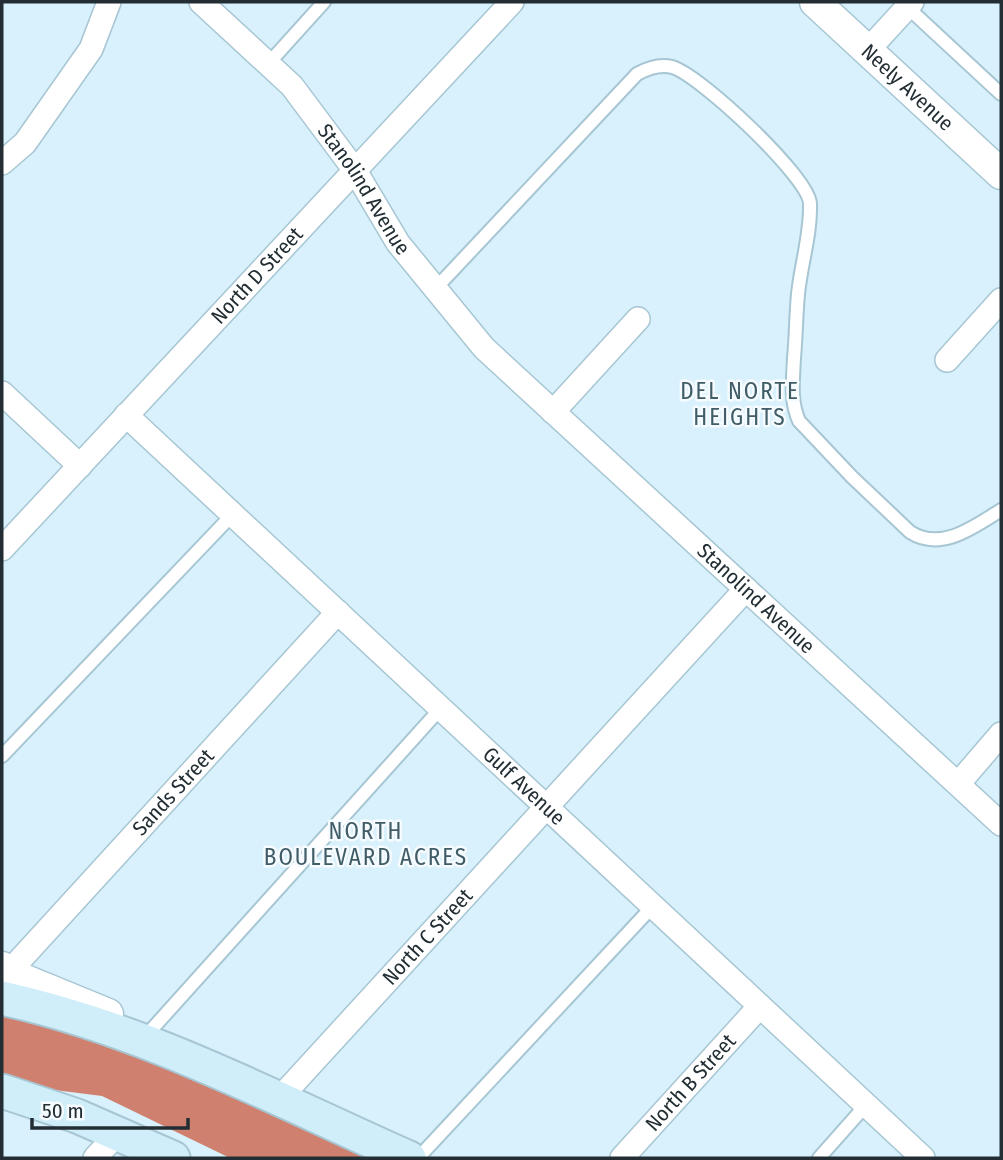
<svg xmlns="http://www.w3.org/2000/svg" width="1003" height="1160" font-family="'Fira Sans Condensed',sans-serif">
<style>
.water{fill:#cf806e}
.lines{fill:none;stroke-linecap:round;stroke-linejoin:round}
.service-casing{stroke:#a7c6d3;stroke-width:16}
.minor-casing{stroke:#a7c6d3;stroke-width:26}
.tertiary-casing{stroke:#a7c6d3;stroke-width:33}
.secondary-casing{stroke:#a7c6d3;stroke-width:37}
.service{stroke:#fff;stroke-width:12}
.minor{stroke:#fff;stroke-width:23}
.tertiary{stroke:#fff;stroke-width:30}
.secondary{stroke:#cfeefa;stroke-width:33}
.labels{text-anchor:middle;stroke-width:5;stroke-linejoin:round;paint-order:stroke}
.street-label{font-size:21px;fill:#222e33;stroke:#f5fbfe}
.neighbourhood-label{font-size:23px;letter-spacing:2px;fill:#405c67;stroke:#f5fbfe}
</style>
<rect width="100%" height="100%" fill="#d8f1fc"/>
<path class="water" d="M2,1006l154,53 81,39 89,35 52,25h-148l-128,-62 -71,-9 -29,-8z"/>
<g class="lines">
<defs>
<path id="service" d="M904,4l97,90
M268,64l56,-62
M436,288l201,-214c11,-6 23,-10 35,-7 27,7 138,111 138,137 1,30 -9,60 -12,90 -2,21 -2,43 -4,64 -1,22 -4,43 5,63l53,56 58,55c31,20 64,-5 91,-22
M2,756l231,-242
M144,1038l297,-330
M418,1158l235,-252
M819,1158l47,-53"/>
<g id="minor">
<path id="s1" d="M201,2l91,84 62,83 44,74 86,105 517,476"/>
<path d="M868,50l44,-48"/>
<path d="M2,163l23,-20 66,-94 18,-47"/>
<path d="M947,360l54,-60"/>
<path d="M2,393l78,73"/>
<path d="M553,412l85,-93"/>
<path id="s2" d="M126,415l797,743"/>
<path id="s3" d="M2,549l510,-547"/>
<path d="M958,784l43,-50"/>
<path id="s4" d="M8,973l330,-361"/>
<path id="s5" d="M279,1099l467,-510"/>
<path d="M95,1158l23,-25"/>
<path id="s6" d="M622,1158l138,-152"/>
</g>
<g id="tertiary">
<path id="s7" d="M815,2l186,172"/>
<path d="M2,967l6,6 100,41"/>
</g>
<path id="secondary" d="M2,998c142,31 274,101 407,160
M2,1091l75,25 96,42"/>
</defs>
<use href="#service" class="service-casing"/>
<use href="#minor" class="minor-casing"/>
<use href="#tertiary" class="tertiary-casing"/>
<use href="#secondary" class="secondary-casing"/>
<use href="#service" class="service"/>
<use href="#minor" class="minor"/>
<use href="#tertiary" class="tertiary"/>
<use href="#secondary" class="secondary"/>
</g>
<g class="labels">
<g class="street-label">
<text dy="7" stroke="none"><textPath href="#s7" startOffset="126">Neely Avenue</textPath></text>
<text dy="7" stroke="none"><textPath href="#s1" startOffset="250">Stanolind Avenue</textPath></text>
<text dy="7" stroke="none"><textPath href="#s3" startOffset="374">North D Street</textPath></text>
<text dy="7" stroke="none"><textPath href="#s1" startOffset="819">Stanolind Avenue</textPath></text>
<text dy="7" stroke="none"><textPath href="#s2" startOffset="544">Gulf Avenue</textPath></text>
<text dy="7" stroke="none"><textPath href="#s4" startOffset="245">Sands Street</textPath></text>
<text dy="7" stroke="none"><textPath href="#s5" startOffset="220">North C Street</textPath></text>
<text dy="7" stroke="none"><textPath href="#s6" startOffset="102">North B Street</textPath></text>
</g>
<g class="neighbourhood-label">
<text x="740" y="399">DEL NORTE<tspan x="740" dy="26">HEIGHTS</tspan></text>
<text x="366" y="839">NORTH<tspan x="366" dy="26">BOULEVARD ACRES</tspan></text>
</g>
</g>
<rect width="1003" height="1160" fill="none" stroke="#222e33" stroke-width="7"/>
<path d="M32 1118v10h156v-10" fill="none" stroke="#222e33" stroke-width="3.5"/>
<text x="42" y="1118" font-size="21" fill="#222e33" stroke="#f5fbfe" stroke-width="5" paint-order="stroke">50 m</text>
</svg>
